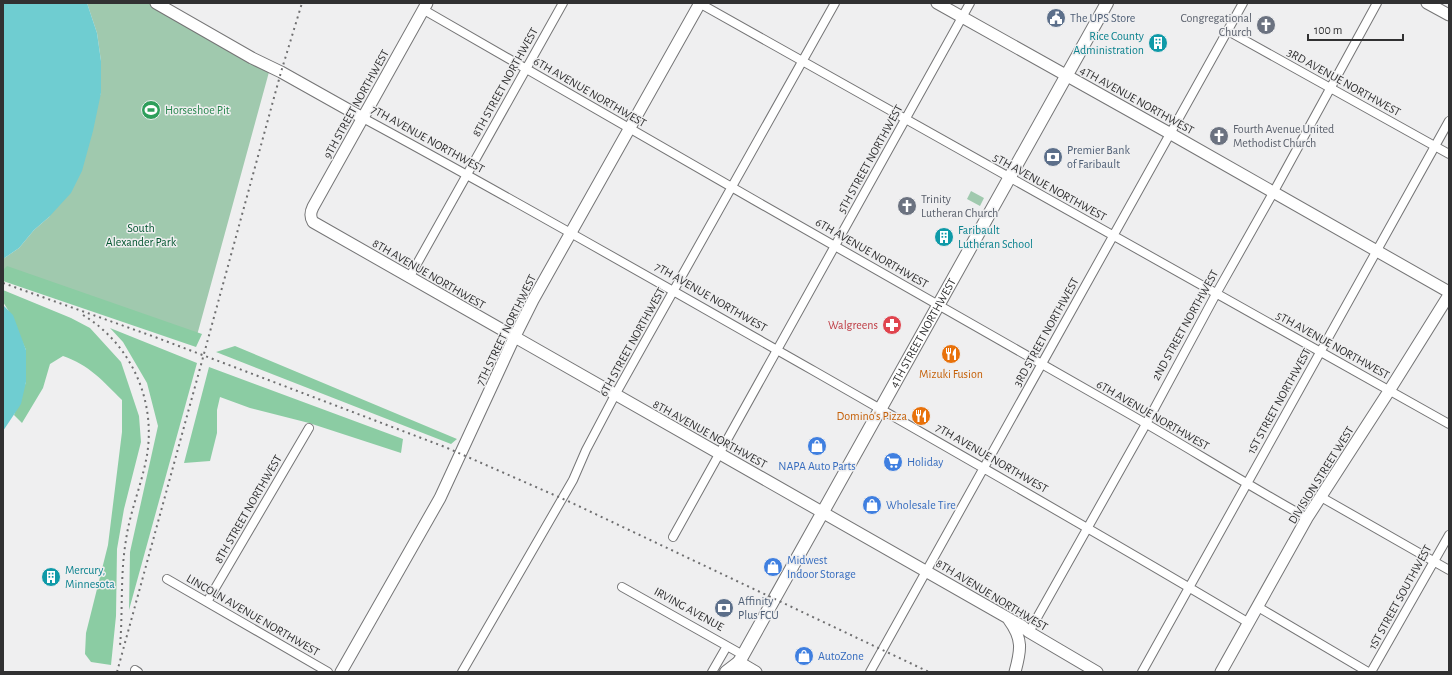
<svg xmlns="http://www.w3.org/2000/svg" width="1452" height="675" font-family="'Alegreya Sans',sans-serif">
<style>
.green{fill:#a0c9ae}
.forest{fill:#8bcca3}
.water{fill:#6fcdd1}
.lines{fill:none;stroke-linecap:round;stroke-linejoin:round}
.street-casing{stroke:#757576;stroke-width:10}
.secondary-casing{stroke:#757576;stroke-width:13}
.primary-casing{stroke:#757576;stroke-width:14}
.street{stroke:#fff;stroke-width:8}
.secondary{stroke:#fff;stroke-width:11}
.primary{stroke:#fff;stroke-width:12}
.rail{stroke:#6f6f70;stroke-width:2;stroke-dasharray:2 4;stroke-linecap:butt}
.labels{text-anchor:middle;stroke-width:3;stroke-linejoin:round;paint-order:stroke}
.service-label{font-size:12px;fill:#4e5e75;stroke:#efeff0;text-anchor:start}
.worship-label{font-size:12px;fill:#5b616d;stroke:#efeff0;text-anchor:start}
.culture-label{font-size:12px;fill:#0d838f;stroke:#efeff0;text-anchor:start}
.street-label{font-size:12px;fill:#313132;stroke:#efeff0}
.leisure-label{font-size:12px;fill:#27864d;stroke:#efeff0;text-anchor:start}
.park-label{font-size:12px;fill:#00542e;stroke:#efeff0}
.health-label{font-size:12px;fill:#be3a42;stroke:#efeff0;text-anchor:end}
.food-label{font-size:12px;fill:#c56008;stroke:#efeff0}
.shop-label{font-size:12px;fill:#366cbe;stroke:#efeff0;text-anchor:start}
</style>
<rect width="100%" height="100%" fill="#efeff0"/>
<path class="green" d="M87,3h62l120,69 -73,267 -193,-66v-14l16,-11 15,-18 15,-13 52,-124v-32l-4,-28z
M971,191l13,7 -4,8 -13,-7z"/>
<path class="forest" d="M7,266l195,68 -6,13 -193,-66v-11z
M3,290l68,28 19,10 31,34 18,54 2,26 -17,67 -7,40 -1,67 -5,49 -20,-3 -6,-8 1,-21 22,-88 14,-113v-32c-19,-19 -33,-35 -59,-44l-13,8 -7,24 -21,35 -8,-8 12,-33v-32l-18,-40 -5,-8z
M110,328l87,35 -68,247 1,-58 28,-126 -11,-43 -24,-41z
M235,346l222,93 -6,5 -235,-92z
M209,367l194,72 -2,14 -92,-30 -59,-15 -30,-11 -3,13v23l-7,28 -26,2z"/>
<path class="water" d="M3,3h84l10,30 4,28v32l-8,38 -11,40 -11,22 -22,24 -15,13 -15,18 -16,11z
M3,305l10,10 13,35v32l-5,22 -18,27z"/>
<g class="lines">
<defs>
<path id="street" d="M699,3l750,421
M424,10c233,135 468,269 702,402 61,35 120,72 181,106
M1228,31l221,123
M363,118c152,82 301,168 451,253 145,83 291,166 435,252
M409,278l154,-275
M1321,497l128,73
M673,537l297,-534
M167,579l161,93
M622,587l121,68
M207,602l102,-174
M1258,607l110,65
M1029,632l117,-208 70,-130 57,-101 104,-190
M135,670l3,2
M462,672l111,-192 13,-30 29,-55 220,-392
M712,672l15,-26
M870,672l373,-669
M1142,672l307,-551
M1371,672l78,-137"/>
<path id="secondary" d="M156,3l96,55 29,14 82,46
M427,3l-114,204c-3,6 -3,10 0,15l709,404 7,6 68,40
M937,3l234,131 278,158
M1427,3l22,12
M1009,620c14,19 12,30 6,52
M739,662l17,10
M341,672l99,-174 74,-160 19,-38 167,-297
M1221,672l86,-154 82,-127 60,-96"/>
<g id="primary">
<path d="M726,672l13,-10"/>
<path id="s1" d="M738,672l1,-10 4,-7 364,-652"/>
</g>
</defs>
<use href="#street" class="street-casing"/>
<use href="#secondary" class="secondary-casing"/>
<use href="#primary" class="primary-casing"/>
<use href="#street" class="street"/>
<use href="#secondary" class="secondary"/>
<use href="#primary" class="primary"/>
<path class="rail" d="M3,283l152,54 290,110 125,55 359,170
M83,315c48,29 73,85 64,140 -5,29 -17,56 -21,85 -6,35 -3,71 -6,106
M117,672l164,-600 21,-69"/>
</g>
<defs>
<symbol id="civic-disc" viewBox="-11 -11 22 22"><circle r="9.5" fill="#5c6f8a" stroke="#efeff0"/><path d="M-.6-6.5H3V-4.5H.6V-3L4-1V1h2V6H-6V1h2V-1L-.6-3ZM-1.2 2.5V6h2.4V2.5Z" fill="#fff"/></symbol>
<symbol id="church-disc" viewBox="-11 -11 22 22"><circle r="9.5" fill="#6b7280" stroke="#efeff0"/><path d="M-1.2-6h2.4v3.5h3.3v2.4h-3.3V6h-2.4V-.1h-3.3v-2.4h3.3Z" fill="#fff"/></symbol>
<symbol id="building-disc" viewBox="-11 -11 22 22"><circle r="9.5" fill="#0f9aa8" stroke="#efeff0"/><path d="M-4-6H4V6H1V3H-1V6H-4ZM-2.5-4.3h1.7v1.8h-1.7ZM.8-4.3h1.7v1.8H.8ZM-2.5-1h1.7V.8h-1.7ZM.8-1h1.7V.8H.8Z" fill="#fff"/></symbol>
<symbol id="stadium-disc" viewBox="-11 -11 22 22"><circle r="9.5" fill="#2e9e5b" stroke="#efeff0"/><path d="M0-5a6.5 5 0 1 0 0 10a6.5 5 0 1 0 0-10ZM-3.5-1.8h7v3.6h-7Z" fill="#fff"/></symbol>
<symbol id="bank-disc" viewBox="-11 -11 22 22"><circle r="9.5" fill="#5c6f8a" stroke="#efeff0"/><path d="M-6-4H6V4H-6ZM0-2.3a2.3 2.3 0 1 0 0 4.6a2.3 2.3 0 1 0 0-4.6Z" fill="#fff"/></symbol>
<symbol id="pharmacy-disc" viewBox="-11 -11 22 22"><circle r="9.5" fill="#e0444e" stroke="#efeff0"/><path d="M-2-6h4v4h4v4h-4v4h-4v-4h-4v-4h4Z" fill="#fff"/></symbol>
<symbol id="restaurant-disc" viewBox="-11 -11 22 22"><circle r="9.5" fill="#e8710a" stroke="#efeff0"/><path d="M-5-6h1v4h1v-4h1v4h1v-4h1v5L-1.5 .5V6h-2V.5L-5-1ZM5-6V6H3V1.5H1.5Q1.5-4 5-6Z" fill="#fff"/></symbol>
<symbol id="shop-disc" viewBox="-11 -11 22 22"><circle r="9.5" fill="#3f7fe0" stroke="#efeff0"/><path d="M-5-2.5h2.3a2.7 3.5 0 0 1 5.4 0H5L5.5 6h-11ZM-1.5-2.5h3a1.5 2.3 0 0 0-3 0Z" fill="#fff"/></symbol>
<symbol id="supermarket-disc" viewBox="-11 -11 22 22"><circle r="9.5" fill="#3f7fe0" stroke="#efeff0"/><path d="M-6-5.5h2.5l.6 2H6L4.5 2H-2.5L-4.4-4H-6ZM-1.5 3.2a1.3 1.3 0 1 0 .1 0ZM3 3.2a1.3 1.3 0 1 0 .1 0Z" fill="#fff"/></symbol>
</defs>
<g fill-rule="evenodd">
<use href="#civic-disc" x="1045" y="7" width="22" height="22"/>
<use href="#church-disc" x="1255" y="14" width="22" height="22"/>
<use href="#building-disc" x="1147" y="32" width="22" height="22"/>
<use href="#stadium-disc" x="140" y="99" width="22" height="22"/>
<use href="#church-disc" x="1208" y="125" width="22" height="22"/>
<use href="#bank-disc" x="1042" y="146" width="22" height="22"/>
<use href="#church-disc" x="896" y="195" width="22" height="22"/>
<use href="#building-disc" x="933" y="226" width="22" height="22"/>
<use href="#pharmacy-disc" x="881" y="314" width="22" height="22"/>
<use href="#restaurant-disc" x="940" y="343" width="22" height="22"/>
<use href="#restaurant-disc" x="910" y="405" width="22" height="22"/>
<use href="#shop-disc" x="806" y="435" width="22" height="22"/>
<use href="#supermarket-disc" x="882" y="451" width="22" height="22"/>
<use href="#shop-disc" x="861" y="494" width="22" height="22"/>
<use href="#shop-disc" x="762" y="556" width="22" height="22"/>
<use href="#building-disc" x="40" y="566" width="22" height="22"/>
<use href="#bank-disc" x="713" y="597" width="22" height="22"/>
<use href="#shop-disc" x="793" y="645" width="22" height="22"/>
</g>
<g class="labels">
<g class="service-label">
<text x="1070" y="22">The UPS Store</text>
<text x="1067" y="154">Premier Bank<tspan x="1067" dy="14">of Faribault</tspan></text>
<text x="738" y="605">Affinity<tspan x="738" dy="14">Plus FCU</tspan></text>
</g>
<g class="worship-label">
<text x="1252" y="22" text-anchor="end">Congregational<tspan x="1252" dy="14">Church</tspan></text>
<text x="1233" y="133">Fourth Avenue United<tspan x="1233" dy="14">Methodist Church</tspan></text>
<text x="921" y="203">Trinity<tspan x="921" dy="14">Lutheran Church</tspan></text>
</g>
<g class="culture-label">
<text x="1144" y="40" text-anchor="end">Rice County<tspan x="1144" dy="14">Administration</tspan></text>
<text x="958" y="234">Faribault<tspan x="958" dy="14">Lutheran School</tspan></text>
<text x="65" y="574">Mercury,<tspan x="65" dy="14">Minnesota</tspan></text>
</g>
<g class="street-label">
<text transform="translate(505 82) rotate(-61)" y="4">8TH STREET NORTHWEST</text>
<text transform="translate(1344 82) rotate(29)" y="4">3RD AVENUE NORTHWEST</text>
<text transform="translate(590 92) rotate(30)" y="4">6TH AVENUE NORTHWEST</text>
<text transform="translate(1137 100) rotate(29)" y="4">4TH AVENUE NORTHWEST</text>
<text transform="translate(356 104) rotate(-61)" y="4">9TH STREET NORTHWEST</text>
<text transform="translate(428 139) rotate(29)" y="4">7TH AVENUE NORTHWEST</text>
<text transform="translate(870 159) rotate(-61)" y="4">5TH STREET NORTHWEST</text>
<text transform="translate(1050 187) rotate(29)" y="4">5TH AVENUE NORTHWEST</text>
<text transform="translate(872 253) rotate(30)" y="4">6TH AVENUE NORTHWEST</text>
<text transform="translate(429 274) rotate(30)" y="4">8TH AVENUE NORTHWEST</text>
<text transform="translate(711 297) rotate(30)" y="4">7TH AVENUE NORTHWEST</text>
<text transform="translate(1185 325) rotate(-61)" y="4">2ND STREET NORTHWEST</text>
<text transform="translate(506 330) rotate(-64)" y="4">7TH STREET NORTHWEST</text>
<text transform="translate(1046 332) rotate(-61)" y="4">3RD STREET NORTHWEST</text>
<text dy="4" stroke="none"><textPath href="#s1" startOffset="387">4TH STREET NORTHWEST</textPath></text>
<text transform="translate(632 342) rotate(-61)" y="4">6TH STREET NORTHWEST</text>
<text transform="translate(1333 345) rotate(29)" y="4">5TH AVENUE NORTHWEST</text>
<text transform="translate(1279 401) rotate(-61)" y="4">1ST STREET NORTHWEST</text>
<text transform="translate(1153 415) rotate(30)" y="4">6TH AVENUE NORTHWEST</text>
<text transform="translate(710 434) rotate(29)" y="4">8TH AVENUE NORTHWEST</text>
<text transform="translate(992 458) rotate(30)" y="4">7TH AVENUE NORTHWEST</text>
<text transform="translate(1321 475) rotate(-58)" y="4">DIVISION STREET WEST</text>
<text transform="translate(248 509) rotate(-60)" y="4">8TH STREET NORTHWEST</text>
<text transform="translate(992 595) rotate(31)" y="4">8TH AVENUE NORTHWEST</text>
<text transform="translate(1400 597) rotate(-61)" y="4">1ST STREET SOUTHWEST</text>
<text transform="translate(689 609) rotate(29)" y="4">IRVING AVENUE</text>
<text transform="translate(253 615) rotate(30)" y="4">LINCOLN AVENUE NORTHWEST</text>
</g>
<g class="leisure-label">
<text x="165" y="114">Horseshoe Pit</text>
</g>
<g class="park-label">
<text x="141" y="232">South<tspan x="141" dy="14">Alexander Park</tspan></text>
</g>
<g class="health-label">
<text x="878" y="329">Walgreens</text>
</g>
<g class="food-label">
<text x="951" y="378">Mizuki Fusion</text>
<text x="907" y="420" text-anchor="end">Domino's Pizza</text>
</g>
<g class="shop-label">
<text x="907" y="466">Holiday</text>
<text x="817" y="470" text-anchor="middle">NAPA Auto Parts</text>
<text x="886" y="509">Wholesale Tire</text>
<text x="787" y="564">Midwest<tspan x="787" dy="14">Indoor Storage</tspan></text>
<text x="818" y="660">AutoZone</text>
</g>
</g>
<rect width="1452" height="675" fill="none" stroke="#313132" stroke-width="8"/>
<path d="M1308 34v6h95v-6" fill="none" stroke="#313132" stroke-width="2"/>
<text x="1314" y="34" font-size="12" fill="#313132" stroke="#efeff0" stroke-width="3" paint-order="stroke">100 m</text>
</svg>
